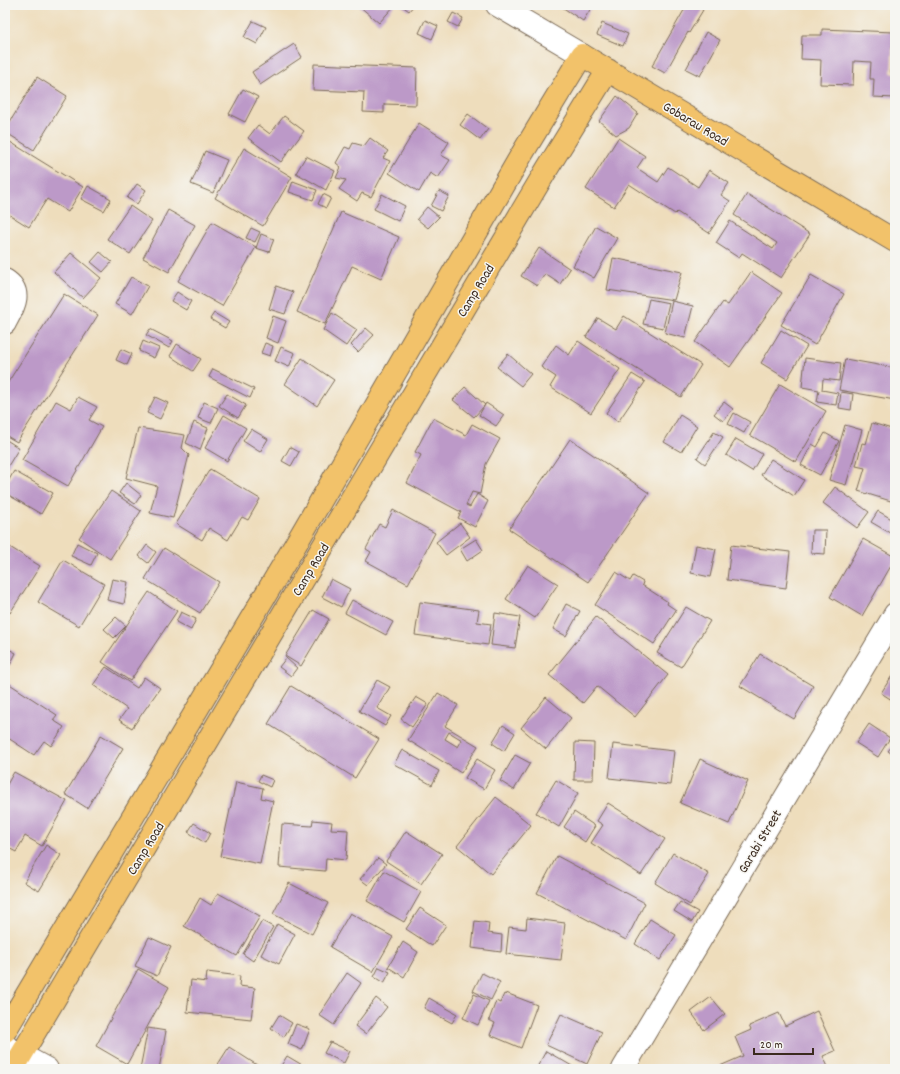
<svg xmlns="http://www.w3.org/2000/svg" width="900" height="1074" font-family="Dekko,sans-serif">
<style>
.building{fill:#bc99c8;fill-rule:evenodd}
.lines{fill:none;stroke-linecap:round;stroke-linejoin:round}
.minor-casing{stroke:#7a6955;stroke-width:24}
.major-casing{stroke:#7a6955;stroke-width:24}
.minor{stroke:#fff;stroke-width:22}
.major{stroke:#f2c26a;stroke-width:22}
.labels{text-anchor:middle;stroke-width:3;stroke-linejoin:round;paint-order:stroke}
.street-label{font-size:14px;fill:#3b2a1e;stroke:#f6f6f2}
</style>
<rect width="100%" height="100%" fill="#f6f6f2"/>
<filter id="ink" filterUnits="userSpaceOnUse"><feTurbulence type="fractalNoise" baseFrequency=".025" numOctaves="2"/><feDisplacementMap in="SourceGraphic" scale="8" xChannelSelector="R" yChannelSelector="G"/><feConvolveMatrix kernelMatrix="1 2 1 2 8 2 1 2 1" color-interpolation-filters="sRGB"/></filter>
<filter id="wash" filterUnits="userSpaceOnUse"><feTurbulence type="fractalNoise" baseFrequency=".012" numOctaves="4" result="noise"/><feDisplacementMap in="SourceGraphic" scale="16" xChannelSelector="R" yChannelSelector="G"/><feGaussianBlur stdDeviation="0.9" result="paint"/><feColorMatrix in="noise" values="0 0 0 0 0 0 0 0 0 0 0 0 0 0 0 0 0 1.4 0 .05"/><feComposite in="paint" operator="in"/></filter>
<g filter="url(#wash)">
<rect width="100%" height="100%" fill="#eeddbc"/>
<g id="blocks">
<path class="building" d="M358,5h37l-16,18z
M401,5h13l-5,6z
M559,5h34l-10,16z
M687,5h8l8,5 -14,23 -1,-1 -23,41 -13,-7z
M453,13l10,5 -5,9 -10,-5z
M425,20l13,6 -6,13 -13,-6z
M253,21l13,6 -9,17 -13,-7z
M602,23l26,11 -5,12 -26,-11z
M822,29l71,3 -2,41 4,1v24l-22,-1 1,-18h-4l1,-17 -17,-1 -1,24 -33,-1 1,-24 -20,-1 1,-24h20z
M706,32l14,8 -20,36 -14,-7z
M294,44l8,13 -42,28 -8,-13z
M314,64l103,4 -1,37 -32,-1v9l-21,-1 1,-20 -51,-2z
M37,77l30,19 -33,54 -29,-18v-2z
M243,89l15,8 -13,25 -16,-8z
M617,96l21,17 -9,15 -13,7 -17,-14z
M468,114l20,15 -8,11 -20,-15z
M284,116l20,15 -23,31 -33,-24 10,-13 12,9z
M419,123l30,19 -8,13 9,5 -12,18 -8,-5 -11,19 -30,-19z
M370,138l18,13 -5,7 7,3 -19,36 -9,-4 -5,8 -18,-12 7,-9 -10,-2 5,-11 -5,-4 9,-16 5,2 3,-6 11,3z
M618,138l27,18 -8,12 21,14 10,-15 30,20 11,-17 20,13 -8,12 9,6 -21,32 -32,-21 -2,2 -46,-30 -15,23 -28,-18z
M7,140l76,47 -15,25 -21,-13 -18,28 -24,-15v-69z
M244,148l48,29 -29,49 -48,-28z
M205,151l22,9 -14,33 -22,-9z
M306,156l29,15 -9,19 -30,-17z
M293,181l24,9 -4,10 -24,-8z
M137,184l9,6 -9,14 -10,-6z
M88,186l23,13 -7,12 -23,-12z
M439,191l10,5 -8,15 -10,-5z
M323,194l8,4 -5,10 -8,-4z
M382,194l23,12 -7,15 -24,-12z
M747,194l63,40 -29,44 -39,-25 -3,5 -23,-15 14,-22 43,28 4,-6 -43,-28z
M130,206l22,15 -22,33 -23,-15z
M427,207l12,10 -11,11 -11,-9z
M168,210l27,15 -26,47 -26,-14z
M341,212l58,25 -18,42 -29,-13 -27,58 -28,-12z
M212,222l44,25 -34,59 -44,-25z
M596,226l21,12 -23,40 -21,-12z
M251,228l9,4 -5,10 -9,-4z
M261,234l13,5 -5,13 -13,-4z
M539,248l31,21 -10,15 -15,-10 -8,12 -16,-10z
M100,252l12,10 -9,10 -12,-10z
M71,253l30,25 -18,20 -29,-26z
M613,258l69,14 -8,28 -67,-10z
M751,272l31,21 -52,74 -35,-25 28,-40 5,3z
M811,275l33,19 -29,51 -34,-20z
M131,277l17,9 -16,28 -17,-10z
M276,286l17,6 -8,22 -16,-5z
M177,292l14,9 -5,9 -15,-9z
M64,294l34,21 -81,127 -12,-7v-48z
M649,299l20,4 -6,25 -20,-4z
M672,301l21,5 -8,32 -20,-5z
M214,313l15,9 -4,6 -15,-9z
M332,313l25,17 -11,16 -23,-16z
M273,316l13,5 -8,22 -12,-5z
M624,316l77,49 -20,32 -95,-60 12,-19 18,11z
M366,328l8,7 -16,17 -7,-7z
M150,329l23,12 -4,7 -23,-13z
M781,330l26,16 -20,33 -26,-16z
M143,341l16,7 -5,10 -15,-7z
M578,341l42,28 -29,44 -41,-26 6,-10 -15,-10 15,-22 13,10z
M265,343l8,3 -3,10 -9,-3z
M177,344l24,15 -8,12 -23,-15z
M281,347l14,6 -6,14 -14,-6z
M121,349l11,5 -5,11 -11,-5z
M508,354l23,20 -10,12 -24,-19z
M302,358l32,22 -17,26 -32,-22z
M805,358l36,5 -2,18 -16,-2 -1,11 16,3 -2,12 -19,-3 2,-12 -17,-3z
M845,359l50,9v32l-56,-10z
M213,369l41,20 -4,9 -41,-21z
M632,374l13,8 -27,40 -12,-9z
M780,384l46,27 -30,51 -46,-27z
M465,387l20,18 -11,12 -21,-17z
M841,392l12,2 -2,16 -12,-2z
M227,394l19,11 -8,13 -19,-12z
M78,397l19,10 -8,13 13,7 -34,59 -46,-26 34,-59 15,8z
M155,397l13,6 -8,16 -13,-6z
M204,402l14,6 -7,15 -13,-5z
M724,402l9,7 -10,12 -9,-7z
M486,403l18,12 -8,11 -17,-11z
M734,413l16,9 -6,11 -16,-9z
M224,415l22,13 -19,33 -22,-13z
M680,415l17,11 -16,26 -17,-10z
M433,418l33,17 6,-11 28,15 -14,25 -6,30 -8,-2 -6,13 4,2 7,-13 11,7 -13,26 -17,-9 3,-6 -54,-29 14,-28 -6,-3z
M194,422l14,6 -8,22 -14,-7z
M872,423l23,7v67l-1,5 -36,-11 7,-23 -9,-2 6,-23 4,1z
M845,425l17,5 -16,55 -17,-5z
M138,428l47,7 -3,13 7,7 -16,63 -23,-5 7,-27 -31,-8z
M251,429l17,10 -8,13 -17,-11z
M714,432l9,5 -18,27 -8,-6z
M825,433l14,8 -19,34 -19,-10 11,-21 5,3z
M5,439l14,9 -14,23z
M570,439l79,54 -61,89 -79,-53z
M736,439l26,15 -10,17 -26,-16z
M290,447l9,5 -8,14 -9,-5z
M771,459l33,21 -10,16 -33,-21z
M210,469l50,30 -12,21 -6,-3 -14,23 -19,-12 -7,12 -26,-16z
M14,471l39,22 -12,21 -36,-21v-6z
M126,483l15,12 -6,9 -16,-11z
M835,487l34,25 -12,16 -34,-25z
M111,491l30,20 -31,48 -31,-21z
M393,510l42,23 -27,51 -42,-23 5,-9 -5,-3 13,-25 6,3z
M878,511l17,10v15l-24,-14z
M460,523l10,14 -24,18 -10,-13z
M812,530h14l-1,24 -14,-1z
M476,539l7,11 -16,11 -7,-12z
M863,539l32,18v2l-33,57 -32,-19z
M77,543l20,10 -6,12 -20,-9z
M5,544l35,22 -30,47 -5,-3z
M147,545l9,7 -8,11 -9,-7z
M696,545l20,4 -6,28 -19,-4z
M731,545l59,7 -4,36 -59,-8z
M164,548l55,34 -19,31 -55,-34z
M63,560l41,24 -25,42 -41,-24z
M528,565l30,19 -23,34 -29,-19z
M616,572l14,9 3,-5 10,6 -1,3 26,17 -1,2 9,6 -22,34 -59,-39z
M112,579l16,3 -4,22 -17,-4z
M331,579l19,10 -9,18 -19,-10z
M149,592l28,19 -47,70 -28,-19z
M352,600l41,22 -7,13 -41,-22z
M420,602l59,8 -2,12 14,2 -3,21 -73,-10z
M566,604l14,7 -14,25 -13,-7z
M686,607l24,14 -29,46 -24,-14z
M313,610l16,9 -28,47 -16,-10z
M181,612l15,7 -5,11 -15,-8z
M495,613l25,4 -5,31 -24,-3z
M116,617l10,9 -12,12 -10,-9z
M596,617l72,58 -33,42 -38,-31 -14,17 -34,-28z
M5,647l11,6 -6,12 -5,-2z
M760,654l53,32 -19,33 -54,-33z
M286,658l11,10 -6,8 -12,-9z
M106,667l31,21 7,-11 16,11 -28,40 -13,-8 8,-11 -34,-24z
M895,671v31l-14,-9z
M377,680l13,7 -13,21 14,8 -6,10 -26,-15z
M5,681l52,34 -4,5 11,7 -13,19 -7,-5 -10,14 -29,-19z
M291,686l88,53 -24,39 -87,-54z
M438,693l20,12 -13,21 33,20 -17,27 -53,-33zM449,732l13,8 -4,7 -13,-8z
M416,697l12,7 -16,23 -11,-8z
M546,697l25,21 -25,31 -25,-21z
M869,724l21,14 -12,19 -22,-14z
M503,725l12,8 -11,18 -12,-8z
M101,735l22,13 -36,60 -22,-14z
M575,742l19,1 -1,37h-19z
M895,742v14l-7,-5z
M613,744l61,7 -4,34 -61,-7z
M402,750l37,21 -7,14 -38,-21z
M515,755l15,8 -16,27 -14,-9z
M477,759l18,11 -11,19 -19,-11z
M700,759l48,22 -19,43 -49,-21z
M14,772l53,29 -25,45 -17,-10 -9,16 -11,-6v-14l2,-3 -2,-1v-40z
M261,775l12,5 -3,7 -12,-6z
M556,780l22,13 -19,34 -23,-14z
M236,782l27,6 -2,10 12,3 -13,63 -40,-8z
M496,797l35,28 -40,49 -34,-28z
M608,803l57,36 -24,36 -50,-32 12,-18 -6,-4z
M574,812l21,14 -10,16 -21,-15z
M313,820l19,2 -1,7 17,1 -2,30 -20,-2 -1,13 -46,-4 3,-43 30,2z
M194,823l16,10 -5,10 -17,-11z
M406,831l36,23 -21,30 -35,-23z
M46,845l15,10 -22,36 -15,-9z
M673,853l36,21 -19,31 -35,-22z
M557,856l88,47 -19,37 -89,-47z
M378,858l8,6 -18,21 -8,-6z
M384,871l37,21 -17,30 -37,-21z
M289,883l39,20 -16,31 -39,-20z
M218,893l42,23 -23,40 -53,-30 16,-28 11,7z
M680,902l18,10 -6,10 -18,-11z
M420,908l26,17 -14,21 -26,-17z
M350,913l43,24 -20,35 -43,-25z
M527,918l38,5 -4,37 -55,-6 3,-27 17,2z
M650,919l26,16 -16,25 -25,-16z
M262,921l11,6 -20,34 -10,-7z
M475,921l14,2 -1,10 14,2 -1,17 -29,-4z
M277,924l18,10 -16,30 -18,-9z
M149,937l22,10 -14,29 -22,-10z
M403,942l15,10 -14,25 -16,-10z
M379,967l11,5 -6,11 -10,-6z
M138,969l31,18 -42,77 -31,-18z
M207,972l33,4 -1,10 16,2 -4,31 -64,-7 4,-32 15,2z
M347,973l14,10 -27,42 -15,-10z
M482,973l18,9 -9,18 -18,-9z
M506,993l31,12 -16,43 -31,-13 5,-12 -6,-3 7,-19 4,2 4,-9 2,1z
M474,994l15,7 -11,24 -15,-7z
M711,997l14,17 -21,16 -13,-18z
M376,998l11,9 -21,27 -11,-8z
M429,998l28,16 -5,9 -28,-15z
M817,1011l18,40 -12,5 6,13h-116l30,-13 -8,-19 16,-7 -2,-4 30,-13 6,13z
M561,1014l41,18 -15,32 -41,-19z
M279,1015l13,8 -8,14 -13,-9z
M296,1024l14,5 -8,21 -14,-6z
M148,1028l18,3 -7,38h-19z
M330,1042l20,9 -6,12 -20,-10z
M229,1047l31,20 -2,2h-43z
M546,1051l26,15 -1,3h-35z
M287,1056l22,13h-30z"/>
</g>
</g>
<g filter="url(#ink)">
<use href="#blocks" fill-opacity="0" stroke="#7a6955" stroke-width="1"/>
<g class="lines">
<defs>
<path id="minor" d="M497,5l85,50
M5,280c19,12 8,28 0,43
M5,1046l42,23
M623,1069l272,-455"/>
<path id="major" d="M5,1031l289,-484 228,-393 60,-99 313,186
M13,1069l534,-900 61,-99"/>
</defs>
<use href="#minor" class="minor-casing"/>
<use href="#major" class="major-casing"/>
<use href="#minor" class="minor"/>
<use href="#major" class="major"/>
</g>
</g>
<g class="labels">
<g class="street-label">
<text transform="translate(696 123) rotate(31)" y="5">Gobarau Road</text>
<text transform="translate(475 290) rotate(-59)" y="5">Camp Road</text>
<text transform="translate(310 569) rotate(-59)" y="5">Camp Road</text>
<text transform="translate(759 841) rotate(-59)" y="5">Garabi Street</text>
<text transform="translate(145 848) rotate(-59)" y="5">Camp Road</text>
</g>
</g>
<rect width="900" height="1074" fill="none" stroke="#f6f6f2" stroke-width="20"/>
<path d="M754 1048v6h59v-6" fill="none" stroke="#3b2a1e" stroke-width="2"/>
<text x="760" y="1048" font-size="12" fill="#3b2a1e" stroke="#f6f6f2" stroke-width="3" paint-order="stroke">20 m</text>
</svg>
